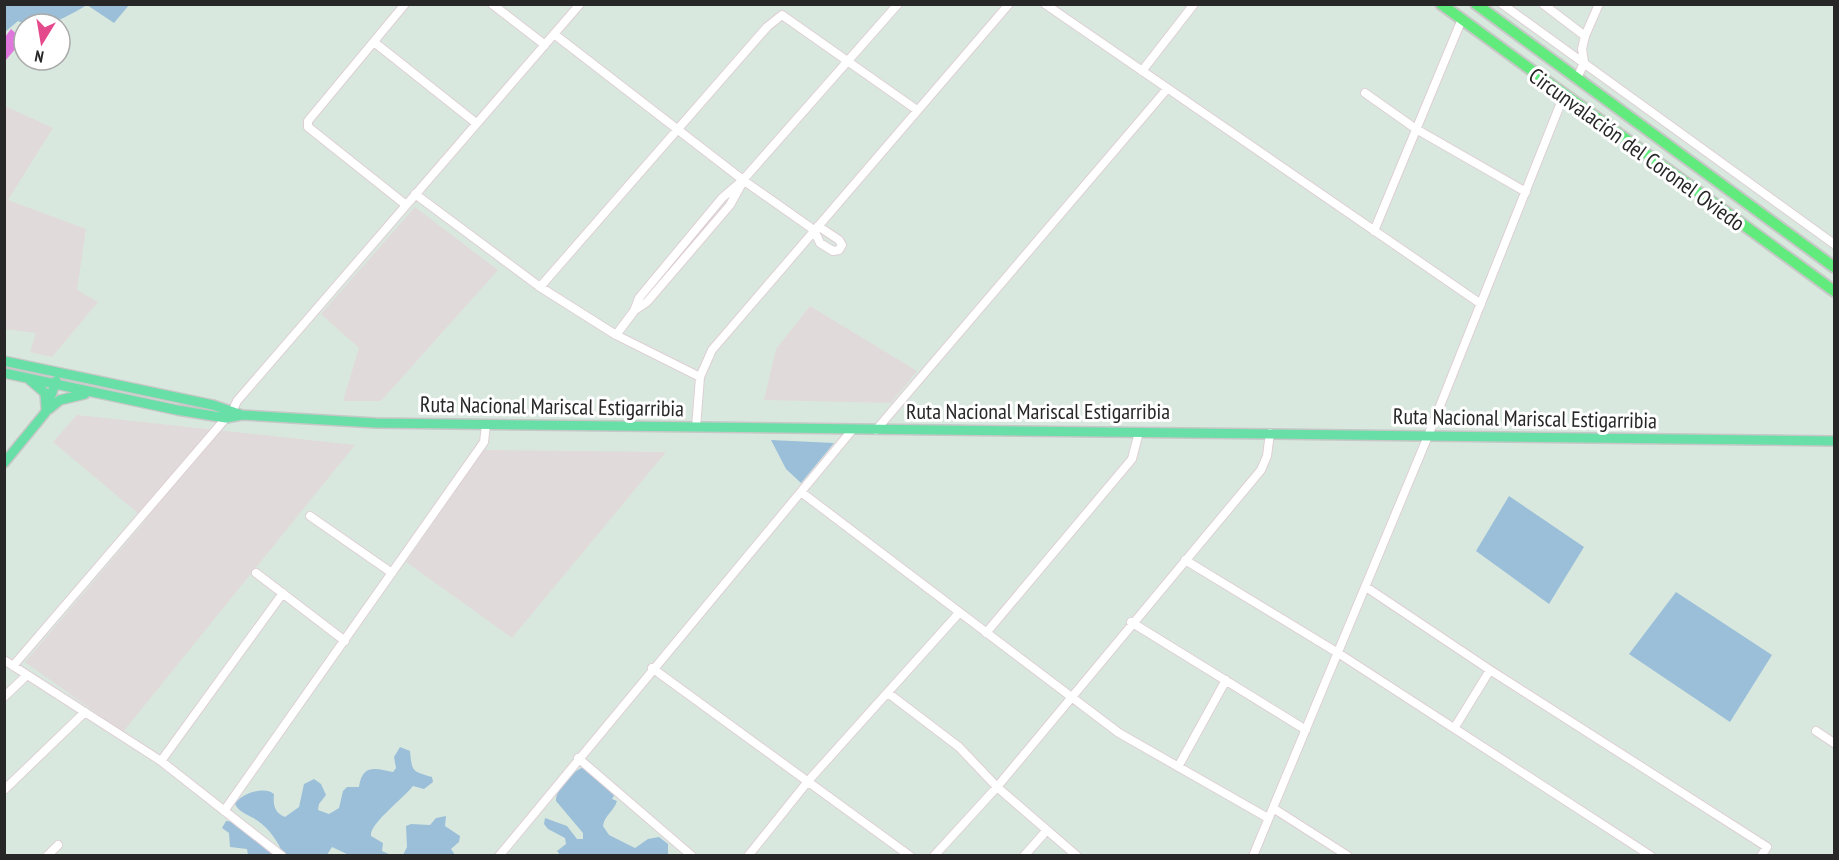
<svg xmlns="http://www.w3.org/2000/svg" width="1839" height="860" font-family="'PT Sans Narrow',sans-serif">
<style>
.industrial{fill:#e1dada}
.green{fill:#9bbfd9}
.water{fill:#df77dc}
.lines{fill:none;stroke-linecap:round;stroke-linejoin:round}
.minor-casing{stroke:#decfd5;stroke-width:10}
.major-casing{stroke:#c7c7c7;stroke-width:12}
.highway-casing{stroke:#c7c7c7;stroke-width:14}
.minor{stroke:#fff;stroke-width:8}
.major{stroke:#67dfa7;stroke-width:9}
.highway{stroke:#61eb7d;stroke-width:10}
.labels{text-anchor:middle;stroke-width:6;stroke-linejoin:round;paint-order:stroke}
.street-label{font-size:22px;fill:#272727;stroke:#fff}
</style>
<rect width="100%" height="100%" fill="#d9e8de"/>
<path class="industrial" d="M5,106l48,22 -45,72 78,29 -9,61 21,12 -46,55 -22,-5 6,-19 -31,-4z
M415,207l83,63 -117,131h-38l16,-53 -38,-34z
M810,306l107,65 -26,32 -127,-3 12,-51z
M77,415l278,30 -232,287 -98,-70 121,-142 -93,-78z
M484,450l182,2 -154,186 -106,-76z"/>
<path class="green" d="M5,4h124v1l-15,18 -27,-18c-21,12 -45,28 -69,16l-13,11z
M771,440l63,3 -33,40 -15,-14z
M1509,496l75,51 -35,57 -73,-53z
M1676,592l96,63 -42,67 -101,-68z
M400,747l10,4c2,21 2,20 22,26l1,5 -9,7 -11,-3c-9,12 -44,38 -42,50l12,7 -1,8 9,4h-42l-17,-8 -5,8h-44c-4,-13 -14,-26 -25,-34 -8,-6 -19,-8 -23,-17 6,-11 30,-18 39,-10 -1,10 0,19 11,23l14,-10 5,-23 10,-5 7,5 5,11 -7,9 -1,6 11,4 10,-6 4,-17 4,-4h12c3,-23 16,-19 34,-15l3,-4 -2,-11z
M585,767l16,5 16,18 -5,9 5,2c-3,10 -13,15 -14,25l6,9 26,13 13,-9 11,-2 9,7v11h-108l-3,-4 9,-7 -1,-6 -17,-9 -4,-5 1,-6 22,8 10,13h6v-6l-27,-32c-1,-11 19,-33 29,-34z
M446,816l-1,10 15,10 -1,6 -8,7 4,6h-52l4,-8 -1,-21 5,-2 19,1 6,-7z
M226,821l9,1 39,33h-26l-1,-6 -17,-2 -1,-14 -7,-5z"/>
<path class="water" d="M11,29l12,11 -18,21v-24z"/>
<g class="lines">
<defs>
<path id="minor" d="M405,4l-97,117v6l98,78
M492,4l53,41
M1045,4l436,300
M1502,4l332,240
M1543,4l42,32
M554,34l189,146 71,50 6,13 13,8 6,-1 3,-5 -3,-5 -21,-14
M374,42l102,81
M1142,71l52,-67
M1577,79l7,-17 -2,-13 3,-13 14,-32
M1365,93l51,36 110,63
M415,194l125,93 76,48 84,42
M1374,231l88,-212
M540,287l227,-260 15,-12 135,95
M635,310l12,-8 83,-97 11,-20
M616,335l18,-24 5,-13 83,-100 21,-18 155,-176
M233,410l4,-9 343,-397
M696,427l4,-50 12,-27 297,-346
M876,430l291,-341
M801,492l318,241 149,85
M310,516l82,57
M1185,560l153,93 313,203
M256,573l89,68
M1366,587l124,83 277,177 -6,9
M1131,622l175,108
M986,633l146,-174 7,-27
M4,660l157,101 121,95
M13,666l213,-248
M652,668l258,188
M888,693l71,54 38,40 80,69
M4,697l23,-22
M1455,727l35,-57
M1816,731l18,12
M578,758l114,98
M161,761l122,-168
M1178,767l48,-87
M4,790l81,-78
M1273,808l75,48
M224,811l260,-369 2,-17
M47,856l11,-11
M499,856l354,-427
M748,856l61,-76 150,-167
M934,856l63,-69 264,-317 6,-14 3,-23
M1024,856l23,-26
M1253,856l175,-420 136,-341"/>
<path id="major" d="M4,361l209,44 29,10
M4,373l173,37 49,8 16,-3 134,8 1458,18
M30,380l15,13 1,14
M49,409l11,-9 25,-6
M4,463l41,-50 11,-32"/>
<path id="highway" d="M1441,4l393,287
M1476,4l358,263"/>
</defs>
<use href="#minor" class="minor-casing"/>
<use href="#major" class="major-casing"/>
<use href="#highway" class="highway-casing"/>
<use href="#minor" class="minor"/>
<use href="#major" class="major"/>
<use href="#highway" class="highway"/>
</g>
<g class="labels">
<g class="street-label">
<text transform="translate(1637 149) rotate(36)" y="8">Circunvalación del Coronel Oviedo</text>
<text transform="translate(552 406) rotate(1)" y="8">Ruta Nacional Mariscal Estigarribia</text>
<text x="1038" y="419">Ruta Nacional Mariscal Estigarribia</text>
<text transform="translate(1525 418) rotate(1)" y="8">Ruta Nacional Mariscal Estigarribia</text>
</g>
</g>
<rect width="1839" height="860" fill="none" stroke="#272727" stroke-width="12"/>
<g transform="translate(42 42) rotate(191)"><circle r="28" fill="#ffffff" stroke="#a9a9a9" stroke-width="1.5"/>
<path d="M0-4.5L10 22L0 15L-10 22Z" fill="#e44a8b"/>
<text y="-9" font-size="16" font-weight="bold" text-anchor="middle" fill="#272727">N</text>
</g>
</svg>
